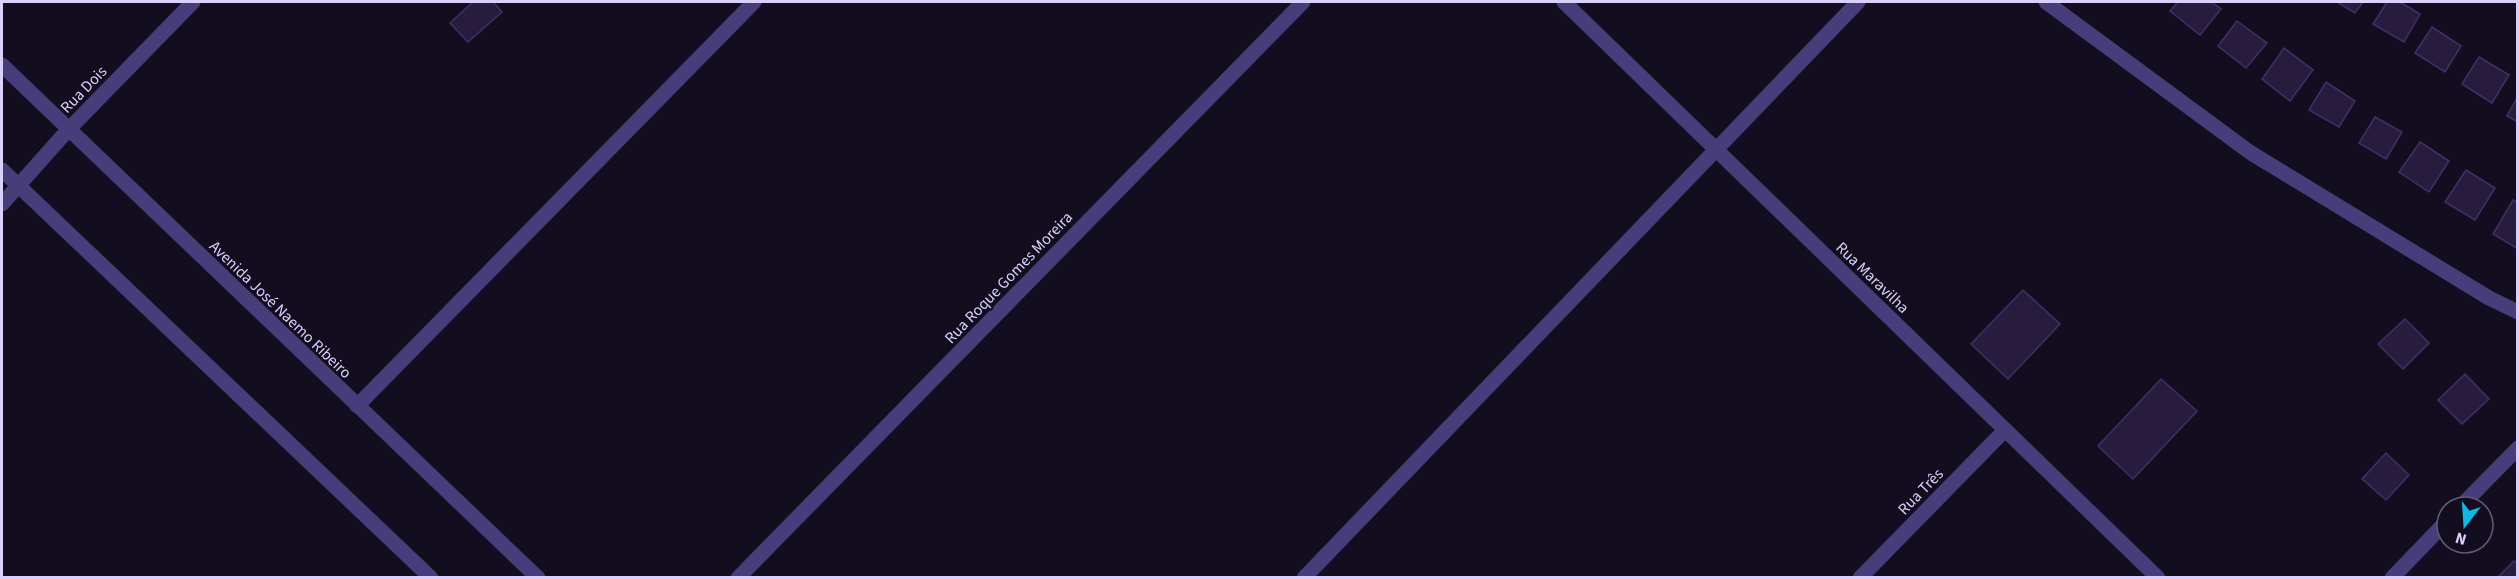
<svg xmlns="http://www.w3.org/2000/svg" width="2519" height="579" font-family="'Source Sans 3',sans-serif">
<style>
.building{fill:#271c3e;stroke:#413068;stroke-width:1.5}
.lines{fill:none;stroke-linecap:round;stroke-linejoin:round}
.minor{stroke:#463d7a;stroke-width:15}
.labels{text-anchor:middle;stroke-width:4.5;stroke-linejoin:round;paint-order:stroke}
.street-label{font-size:16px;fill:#dad0fb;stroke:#130e1f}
</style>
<rect width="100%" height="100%" fill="#130e1f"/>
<path class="building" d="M473,2h20l9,10 -34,30 -18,-19z
M2178,2h33l10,7 -21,26 -30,-24z
M2337,2h26l-8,11z
M2387,2h13l20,12 -16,28 -31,-18z
M2237,21l30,22 -21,25 -28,-22z
M2432,27l29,19 -16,26 -30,-19z
M2284,48l29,22 -23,31 -28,-22z
M2479,57l30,18 -17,28 -30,-19z
M2326,82l29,19 -16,26 -30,-17z
M2518,96v26l-11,-6z
M2375,117l27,15 -16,27 -27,-16z
M2420,142l29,19 -20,31 -30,-20z
M2466,170l29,18 -20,32 -30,-18z
M2513,200l5,3v46l-25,-15z
M2023,290l37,34 -52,55 -37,-35z
M2405,319l24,24 -26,26 -25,-25z
M2465,374l24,25 -27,25 -24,-24z
M2161,379l36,32 -64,68 -35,-33z
M2386,453l23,22 -23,25 -24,-21z
M2514,561l4,3v14h-21z"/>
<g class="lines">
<path class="minor" d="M1564,2l594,576
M2046,2l205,151 238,145 29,14
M2,65l536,513
M2,170l429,408
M2,204l65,-73 126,-129
M357,406l397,-404
M2460,507l58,-59
M738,578l565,-576
M1304,578l554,-576
M1860,578l145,-148
M2392,578l55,-57"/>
</g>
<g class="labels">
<g class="street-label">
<text transform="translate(83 89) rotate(-46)" y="6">Rua Dois</text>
<text transform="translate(1008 277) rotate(-46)" y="6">Rua Roque Gomes Moreira</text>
<text transform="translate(1873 277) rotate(44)" y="6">Rua Maravilha</text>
<text transform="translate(281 309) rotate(44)" y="6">Avenida José Naemo Ribeiro</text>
<text transform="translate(1920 491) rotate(-46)" y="6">Rua Três</text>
</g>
</g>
<rect width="2519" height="579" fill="none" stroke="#dad0fb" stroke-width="6"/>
<g transform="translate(2465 525) rotate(197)"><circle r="28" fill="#130e1f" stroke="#635c77" stroke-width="1.5"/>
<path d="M0-4.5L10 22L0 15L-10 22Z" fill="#12b8e5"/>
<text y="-9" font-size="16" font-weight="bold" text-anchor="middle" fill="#dad0fb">N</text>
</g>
</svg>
